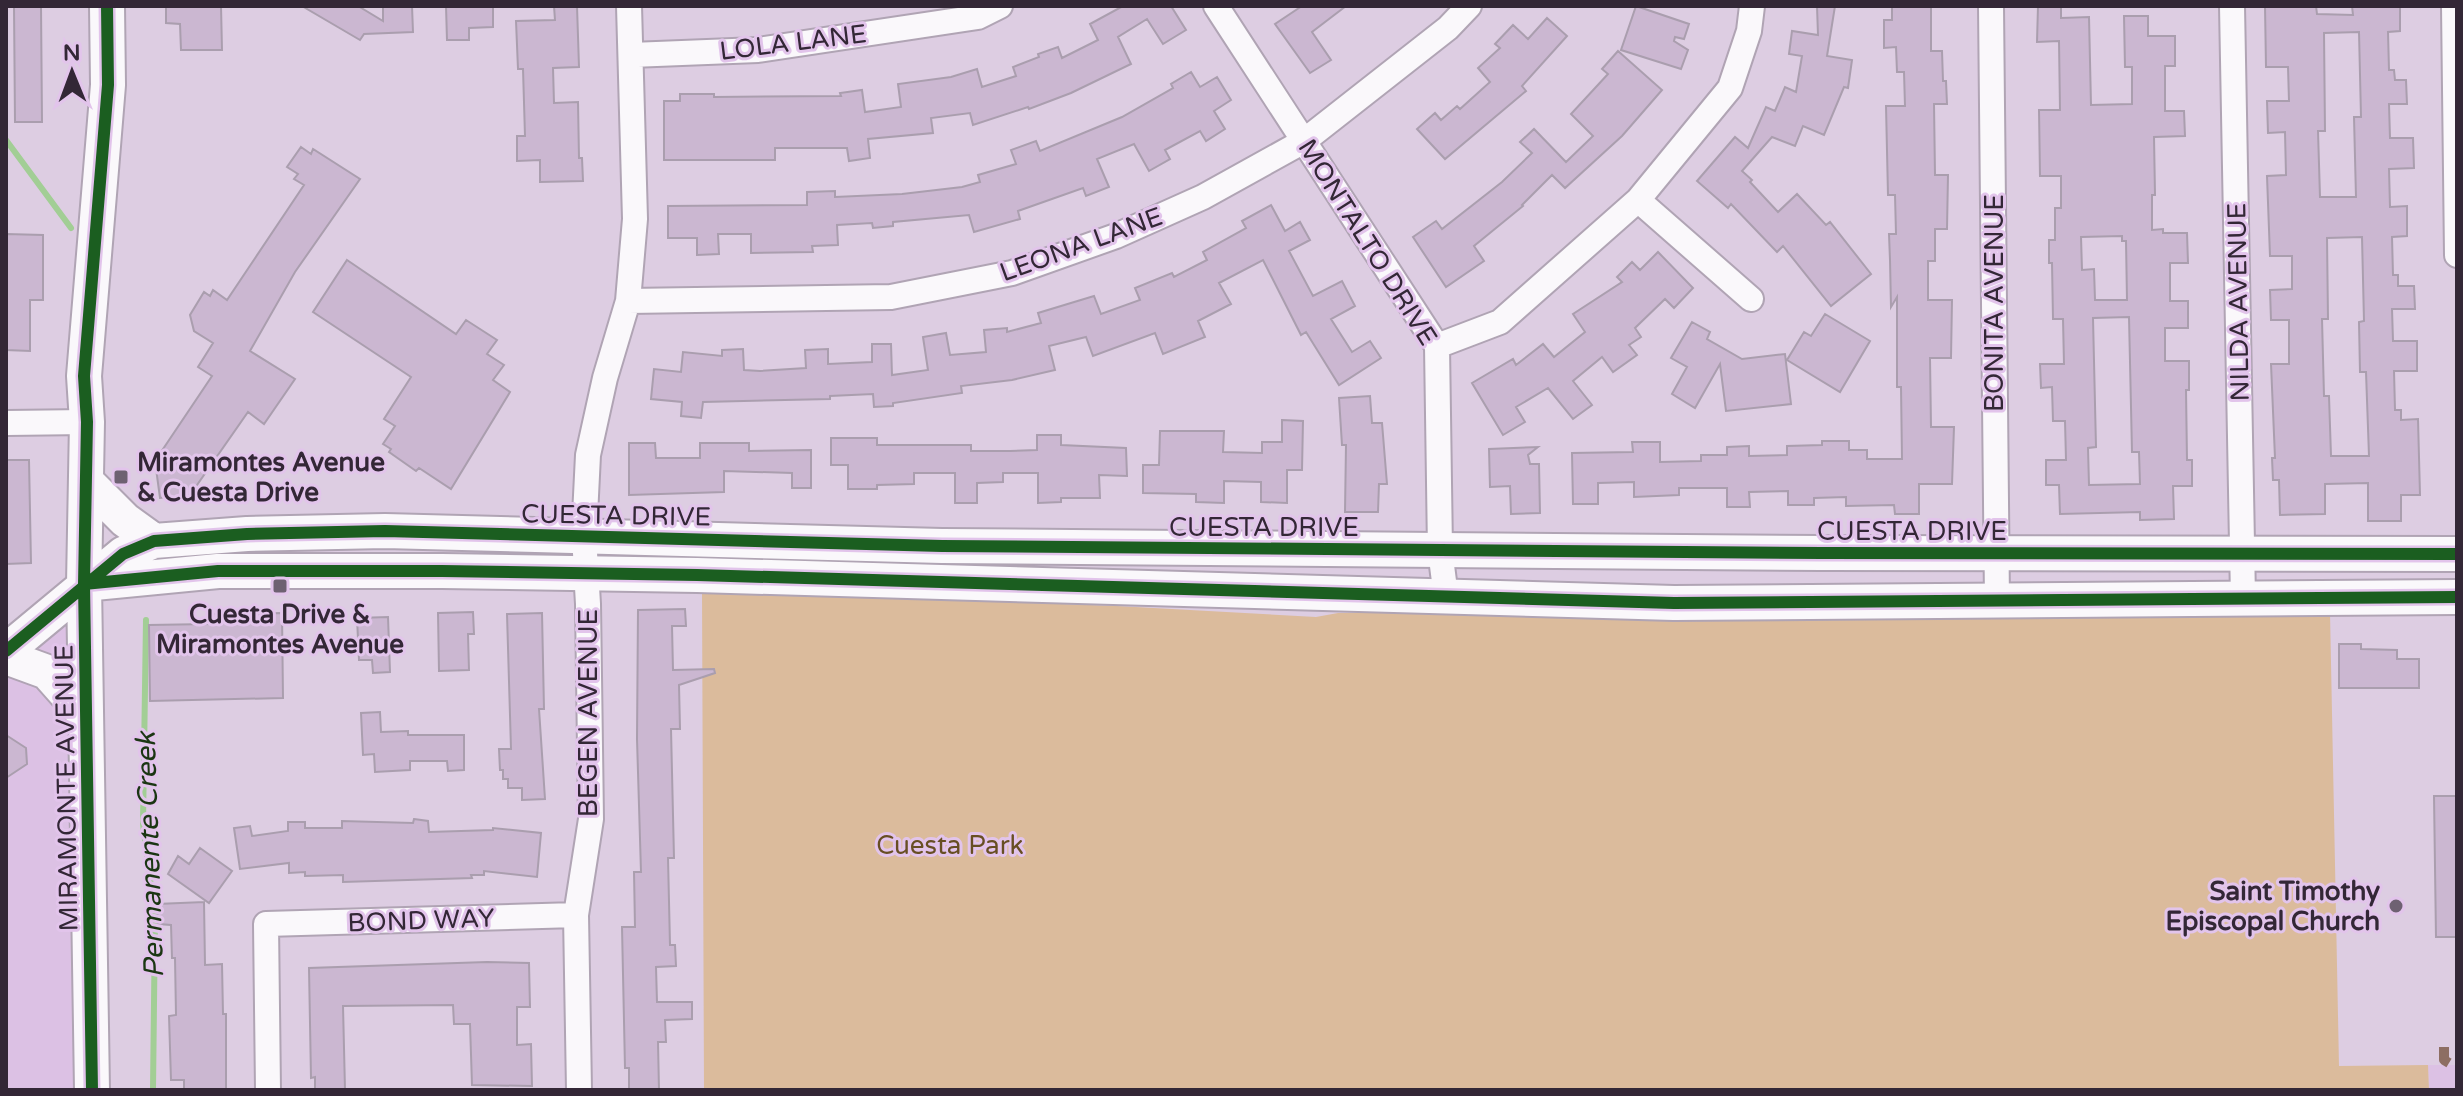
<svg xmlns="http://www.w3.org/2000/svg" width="2463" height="1096" font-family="'Varela Round',sans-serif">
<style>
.built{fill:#dcc1e4}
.green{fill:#dbbb9c}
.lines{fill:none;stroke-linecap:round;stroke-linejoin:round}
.stream{stroke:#a2ce95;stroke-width:6}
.building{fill:#cbb7d1;stroke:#aa9eae;stroke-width:2;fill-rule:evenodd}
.street-casing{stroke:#b0a4b4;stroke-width:28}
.secondary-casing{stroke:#b0a4b4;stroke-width:38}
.street{stroke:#faf8fb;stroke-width:24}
.secondary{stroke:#faf8fb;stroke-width:34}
.quiet{stroke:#8d6e63;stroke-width:10;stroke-dasharray:20 10;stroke-linecap:butt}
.cycleway-casing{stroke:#e2c4eb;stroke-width:17}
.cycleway{stroke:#1b5e20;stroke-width:12}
.poi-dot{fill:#6e6172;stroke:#e2c4eb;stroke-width:3}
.labels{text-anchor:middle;stroke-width:6;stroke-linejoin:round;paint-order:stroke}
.street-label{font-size:26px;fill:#332736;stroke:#e2c4eb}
.poi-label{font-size:26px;font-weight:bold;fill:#332736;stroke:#e2c4eb;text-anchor:start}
.park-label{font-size:26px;fill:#674e23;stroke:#e2c4eb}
.water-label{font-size:28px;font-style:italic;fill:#1b3613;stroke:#e2c4eb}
</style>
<rect width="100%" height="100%" fill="#ddcde2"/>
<path class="built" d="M84,584l8,506h-86v-439z
M2428,1065h29v25h-28z"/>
<path class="green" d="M702,591l415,15 199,11 22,-4 992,-1 9,454 89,-1 1,25h-1725z"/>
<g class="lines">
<path class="stream" d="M6,140l65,88
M146,620l-3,204 12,94 -2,172"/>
</g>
<path class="building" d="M14,6h27l1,116h-27z
M166,6h55l1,44h-41l-1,-26 -14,-1z
M302,6h56l25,15v-15h29l1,26 -49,2 -4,6z
M446,6h47v21l-24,1v12h-22z
M554,6h23l2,61 -26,1 1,35 24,-1 1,56h3l1,23 -43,1v-22l-23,1v-25h8l-2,-67h-5l-2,-48 39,-1z
M1123,6h48l15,24 -23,14 -16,-25 -29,18 13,27 -60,29 -42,16 -1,-2 -55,18 -3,-12 -39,5 2,15 -65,6 2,19 -21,3 -2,-13h-72v12h-111v-59h16v-7h34v3l127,-1 -1,-3 22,-3 3,22 36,-5 -3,-23 53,-7 26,-8 5,18 34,-11 -3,-9 26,-10 -1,-3 20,-7 4,11 36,-18 -8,-16z
M1302,6h44l-34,26 19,28 -21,13 -35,-49z
M1636,6l53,18 -5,15 -9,-2 -1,4 14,9 -7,19 -60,-19z
M1817,6h18l-8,50 25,4 -4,28 -4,-1 -20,48 -21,-9 -8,20 -23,-9 -30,34 10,9 -2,2 28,30 19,-18 29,31 4,-3 41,52 -40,32 -48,-60 -6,6 -46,-48 -3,4 -31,-27 38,-44 13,11 18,-41 9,4 10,-24 11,5 6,-36 -13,-2 3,-23 26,4z
M1892,6h39v45h11l1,30h3l1,23h-13l1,71h13l-1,54h-12v32h-7v39h24l-1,58h-21l1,69h23l-2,57h-33v30h-24l-1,-9 -48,1v-9l-32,1v7h-26v-14l-39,1 1,15h-23v-19h-48v7l-45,2v-15l-36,1v21h-25l-1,-51 61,-1 -1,-10h28v20l41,-1v-6h26v-8l22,-1v10l38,-1v-9l35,-1v-4h27v9h18v9h35l-1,-72h-4v-90l-6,10 -1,-47 -1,-26h7l-1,-39h-7l-2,-89h19l-1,-34h-7l-1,-25 -12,1v-28h8z
M2038,6h23v12l28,-1 2,88 41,-1v-37h-7l-1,-51h24v20h27v30h-10v45h19l1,25 -31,1 1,58h-3v35l11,-1v4h24l1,30h-18v38h18v27h-23v33h24v29h-3l1,70h5v26h-19l1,33 -34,1v-8l-80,2 -1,-29h-13v-25h20l-1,-39h-12l-1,-34 -11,1 -1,-24h24l-1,-45h-10l-1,-56h-3v-23h6v-32h6v-32h-21l-1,-66h21l-1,-69 -22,1zM2122,236v5h4l1,59h-32l-1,-31 -12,1 -1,-33zM2129,317l3,135h7l1,32 -51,1 -1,-37 8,-1 -3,-129z
M2265,6h51l1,8 36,1 -1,-9h48v25l-12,1 1,38h5l1,10h11l1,24h-18l1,34h23l1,30 -25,1 1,38 17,-1v30l-15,1 1,38h5v11h16l1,23h-23l1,32h24v30h-23l1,39h6v10l17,-1 2,76h-19v26h-33v-38l-43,1v30l-45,1 -1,-35h-6l-1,-22h3l-4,-94h18v-44h-18l-1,-30 22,-1v-33h-22l-3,-80 19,-1 -1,-43 -17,1 -1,-32h22l-1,-34h-22zM2359,32l2,85h-7l2,80h-36l-2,-66h7l-1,-98zM2362,237l2,84 -5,1 1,50h6l3,84h-38l-2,-60h-5l-2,-77h6l-1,-81z
M1547,18l20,18 -45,50 4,5 -81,68 -28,-30 18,-16 6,7 16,-14 3,3 30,-27 -12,-14 22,-20 -5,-4 18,-19 15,14z
M1618,51l44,39 -40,46 -57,52 -13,-13 -30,30 1,1 -49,40 10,15 -38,26 -33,-50 23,-16 6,8 60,-47 30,-29 -12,-11 14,-13 32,33 27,-26 -22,-22 37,-40 -6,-5z
M1191,72l9,15 17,-10 14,23 -17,11 11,18 -19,12 -6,-10 -35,19 5,9 -21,12 -15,-27 -37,15 12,28 -23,9 -3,-8 -65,23 2,8 -46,13 -5,-17 -76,7v4l-20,2 -1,-5 -35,2 1,20 -26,1 1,6 -62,1v-19h-33l1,20 -22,1v-17h-29v-32l139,-1v-13l28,-1v6l67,-3 60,-7 18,-5 -2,-7 38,-11 -5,-14 25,-9 4,10 82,-34 51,-29 -2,-4z
M301,147l10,7 2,-5 47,30 -65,93 -45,79 45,28 -31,45 -16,-12 -58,83 -30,3 -5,-37 57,-85 -14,-9 15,-24 -19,-12 -4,-16 14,-23 6,4 3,-6 14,10 77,-115 -10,-6 4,-5 -11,-7z
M1271,205l14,26 15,-9 10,18 -21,11 24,45 29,-15 13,25 -24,13 21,33 18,-11 11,17 -42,27 -33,-53 -5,3 -38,-75 -44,23 12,21 -33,17 7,16 -42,17 -8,-21 -62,23 -7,-19 -37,9 6,24 -43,10 -51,6 1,7 -69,10v3l-19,1 -1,-13 -43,2v3l-127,3 -2,16 -20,-2 1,-14 -31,-3 3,-30 27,3 2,-20 39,4v-6l21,-1 1,21 16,1 46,-3 -1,-18 23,-1v15l44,-2v-18h19l1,31 36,-5 -5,-33 23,-4 4,22 36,-3 -2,-22 23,-2v4l34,-9 -3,-10 56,-17 7,18 39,-14 -5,-12 37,-15 2,4 33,-17 -4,-8 43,-24 -4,-7z
M6,234l37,1v65h-13v51l-24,-1z
M1658,252l35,36 -19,20 -9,-9 -30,29 6,9 -12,8 8,10 -24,17 -11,-15 -29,24 19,24 -19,14 -25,-31 -32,19 9,15 -22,13 -31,-52 41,-24 3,6 27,-21 11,13 31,-25 -12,-18 49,-32 -5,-5 15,-15 8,8z
M347,260l109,74 10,-14 31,20 -10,14 17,11 -11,15 17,12 -59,97 -32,-21 -3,3 -27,-19 2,-3 -8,-5 12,-18 -11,-7 27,-42 -98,-65z
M1825,314l45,27 -30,51 -53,-32 17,-28 7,4z
M1692,322l18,10 -3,7 35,20 43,-5 6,50 -65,7 -6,-47 -25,44 -23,-14 15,-27 -16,-9z
M1370,396l2,27h10l5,61h-8l-1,28h-33l1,-67h-4l-3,-47z
M1282,420l21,1 -1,49h-15v33l-26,-1v-20l-37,-1v22l-28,-1v-8l-53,-1v-28h16l1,-34h64l-1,21 39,1v-11h20z
M1037,435h24v10l65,3 1,28 -28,-1 1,23h-39v4l-23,1v-30h-35v9l-26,1v20h-22v-30h-41v11l-37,1v4h-29v-24h-17v-27h46v7h94v6h39l27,-1z
M629,443h26l1,15h44v-15h49v8l62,-1v38h-19v-15l-68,-2v21l-95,3z
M1538,447l-10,8 2,9h9l1,49 -29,1 -1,-28 -20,1 -1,-38z
M6,460h23l2,103 -25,1z
M685,609l1,17h-14l1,44 41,-1 1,4 -36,12 1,44h-9l3,129h-6l2,87h5l1,21 -20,1 1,35h35v17l-27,1 1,22h-8l1,48h-30v-22h-4l-3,-141h13l-1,-55h7l-4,-133 1,-129z
M473,612l1,22h-6l1,36 -30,1 -1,-58z
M282,613l1,85 -133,3 -1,-76 60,-1v-10z
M542,613l2,96h-5l6,90 -23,1v-12h-14v-9h-5v-9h-3l-1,-21h12l-4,-135z
M388,617l2,55 -17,1 -1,-13h-13l-2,-42z
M2339,644h22v5l36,1v9h22v29h-80z
M380,712l1,20 27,-1v4h56v35l-16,1 -1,-10h-37v9l-35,2 -1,-18 -11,1 -2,-42z
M6,735l20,13 1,16 -21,14z
M2434,796h23v141h-21z
M414,819l14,2 1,11 64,-2v-2l48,5 -4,44 -53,-6v4h-13l1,3 -129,4v-7l-38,1v-4l-16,1v-10l-49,6 -6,-41 16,-2 2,10 36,-5v-9h17v6h37v-7l71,2z
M200,848l32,23 -23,32 -41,-29 10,-18 11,8z
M204,902l1,63 17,-1 1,50h3v76h-42v-10h-13l-2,-64 7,-1 -1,-57h-3l-1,-33 -13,-1 -1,-20z
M487,962l42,1 1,44h-13v38l14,-1 1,42 -60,-1 -2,-61h-16l-1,-19 -110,1 2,84h-30v-13l-4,1 -2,-110z"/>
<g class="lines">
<defs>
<path id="street" d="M1216,6l221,340 3,204 6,47
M1991,6l6,595
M2232,6l11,592
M2454,6l3,249
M631,55l127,-5 220,-33 22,-11
M1638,200l113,99
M628,301l263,-4 121,-24 104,-37 87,-39 101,-56 144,-113 21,-22
M1437,346l63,-24 138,-122 92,-112 19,-57 3,-25
M6,423l81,-1
M268,1090l-2,-166 310,-9
M579,1090l-3,-175 15,-96 -3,-215 -4,-68 4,-81 17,-77 23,-77 7,-82 -6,-213"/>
<path id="secondary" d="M86,481l39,39 29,21
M84,584l134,-13h224l255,4 977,28 783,-6
M6,651l117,-97 31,-13 93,-7 138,-3 557,15 880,7 635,1
M6,657l41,15 39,44
M92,1090l-8,-506 3,-162 -3,-46 24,-291 -1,-79"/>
</defs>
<use href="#street" class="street-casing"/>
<use href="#secondary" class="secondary-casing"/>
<use href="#street" class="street"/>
<use href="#secondary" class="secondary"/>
<path class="quiet" d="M2444,1047v13l5,3"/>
<defs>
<path id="cycleway" d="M84,584l134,-13h224l255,4 977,28 783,-6
M6,651l117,-97 31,-13 93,-7 138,-3 557,15 880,7 635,1
M92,1090l-8,-506 3,-162 -3,-46 24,-291 -1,-79"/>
</defs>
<use href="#cycleway" class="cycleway-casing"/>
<use href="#cycleway" class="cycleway"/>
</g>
<g class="poi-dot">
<rect x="113" y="469" width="16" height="16" rx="4"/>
<rect x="272" y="578" width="16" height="16" rx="4"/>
<circle cx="2396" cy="906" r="8"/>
</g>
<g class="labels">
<g class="street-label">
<text transform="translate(793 42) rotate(-7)" y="9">LOLA LANE</text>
<text transform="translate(1368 242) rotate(58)" y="9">MONTALTO DRIVE</text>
<text transform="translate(1081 244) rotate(-20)" y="9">LEONA LANE</text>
<text transform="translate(2238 302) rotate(-91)" y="9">NILDA AVENUE</text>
<text transform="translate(1994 303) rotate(-90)" y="9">BONITA AVENUE</text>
<text transform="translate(616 515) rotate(1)" y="9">CUESTA DRIVE</text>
<text x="1264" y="536">CUESTA DRIVE</text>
<text x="1912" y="540">CUESTA DRIVE</text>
<text transform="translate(588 713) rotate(-90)" y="9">BEGEN AVENUE</text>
<text transform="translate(66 788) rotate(-91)" y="9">MIRAMONTE AVENUE</text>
<text transform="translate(421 920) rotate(-2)" y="9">BOND WAY</text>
</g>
<g class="poi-label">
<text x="137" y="471">Miramontes Avenue<tspan x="137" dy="30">&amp; Cuesta Drive</tspan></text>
<text x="280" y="623" text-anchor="middle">Cuesta Drive &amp;<tspan x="280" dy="30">Miramontes Avenue</tspan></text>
<text x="2380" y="900" text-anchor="end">Saint Timothy<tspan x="2380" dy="30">Episcopal Church</tspan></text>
</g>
<g class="park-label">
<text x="950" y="854">Cuesta Park</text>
</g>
<g class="water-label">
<text transform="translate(149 855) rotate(-92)" y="10">Permanente Creek</text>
</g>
</g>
<rect width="2463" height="1096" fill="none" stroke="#332736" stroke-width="16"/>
<g transform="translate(72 72) rotate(359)" stroke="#e2c4eb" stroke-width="6" paint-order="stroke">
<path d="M0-6L14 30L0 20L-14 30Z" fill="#332736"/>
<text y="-12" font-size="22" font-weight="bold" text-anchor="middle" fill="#332736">N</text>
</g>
</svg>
